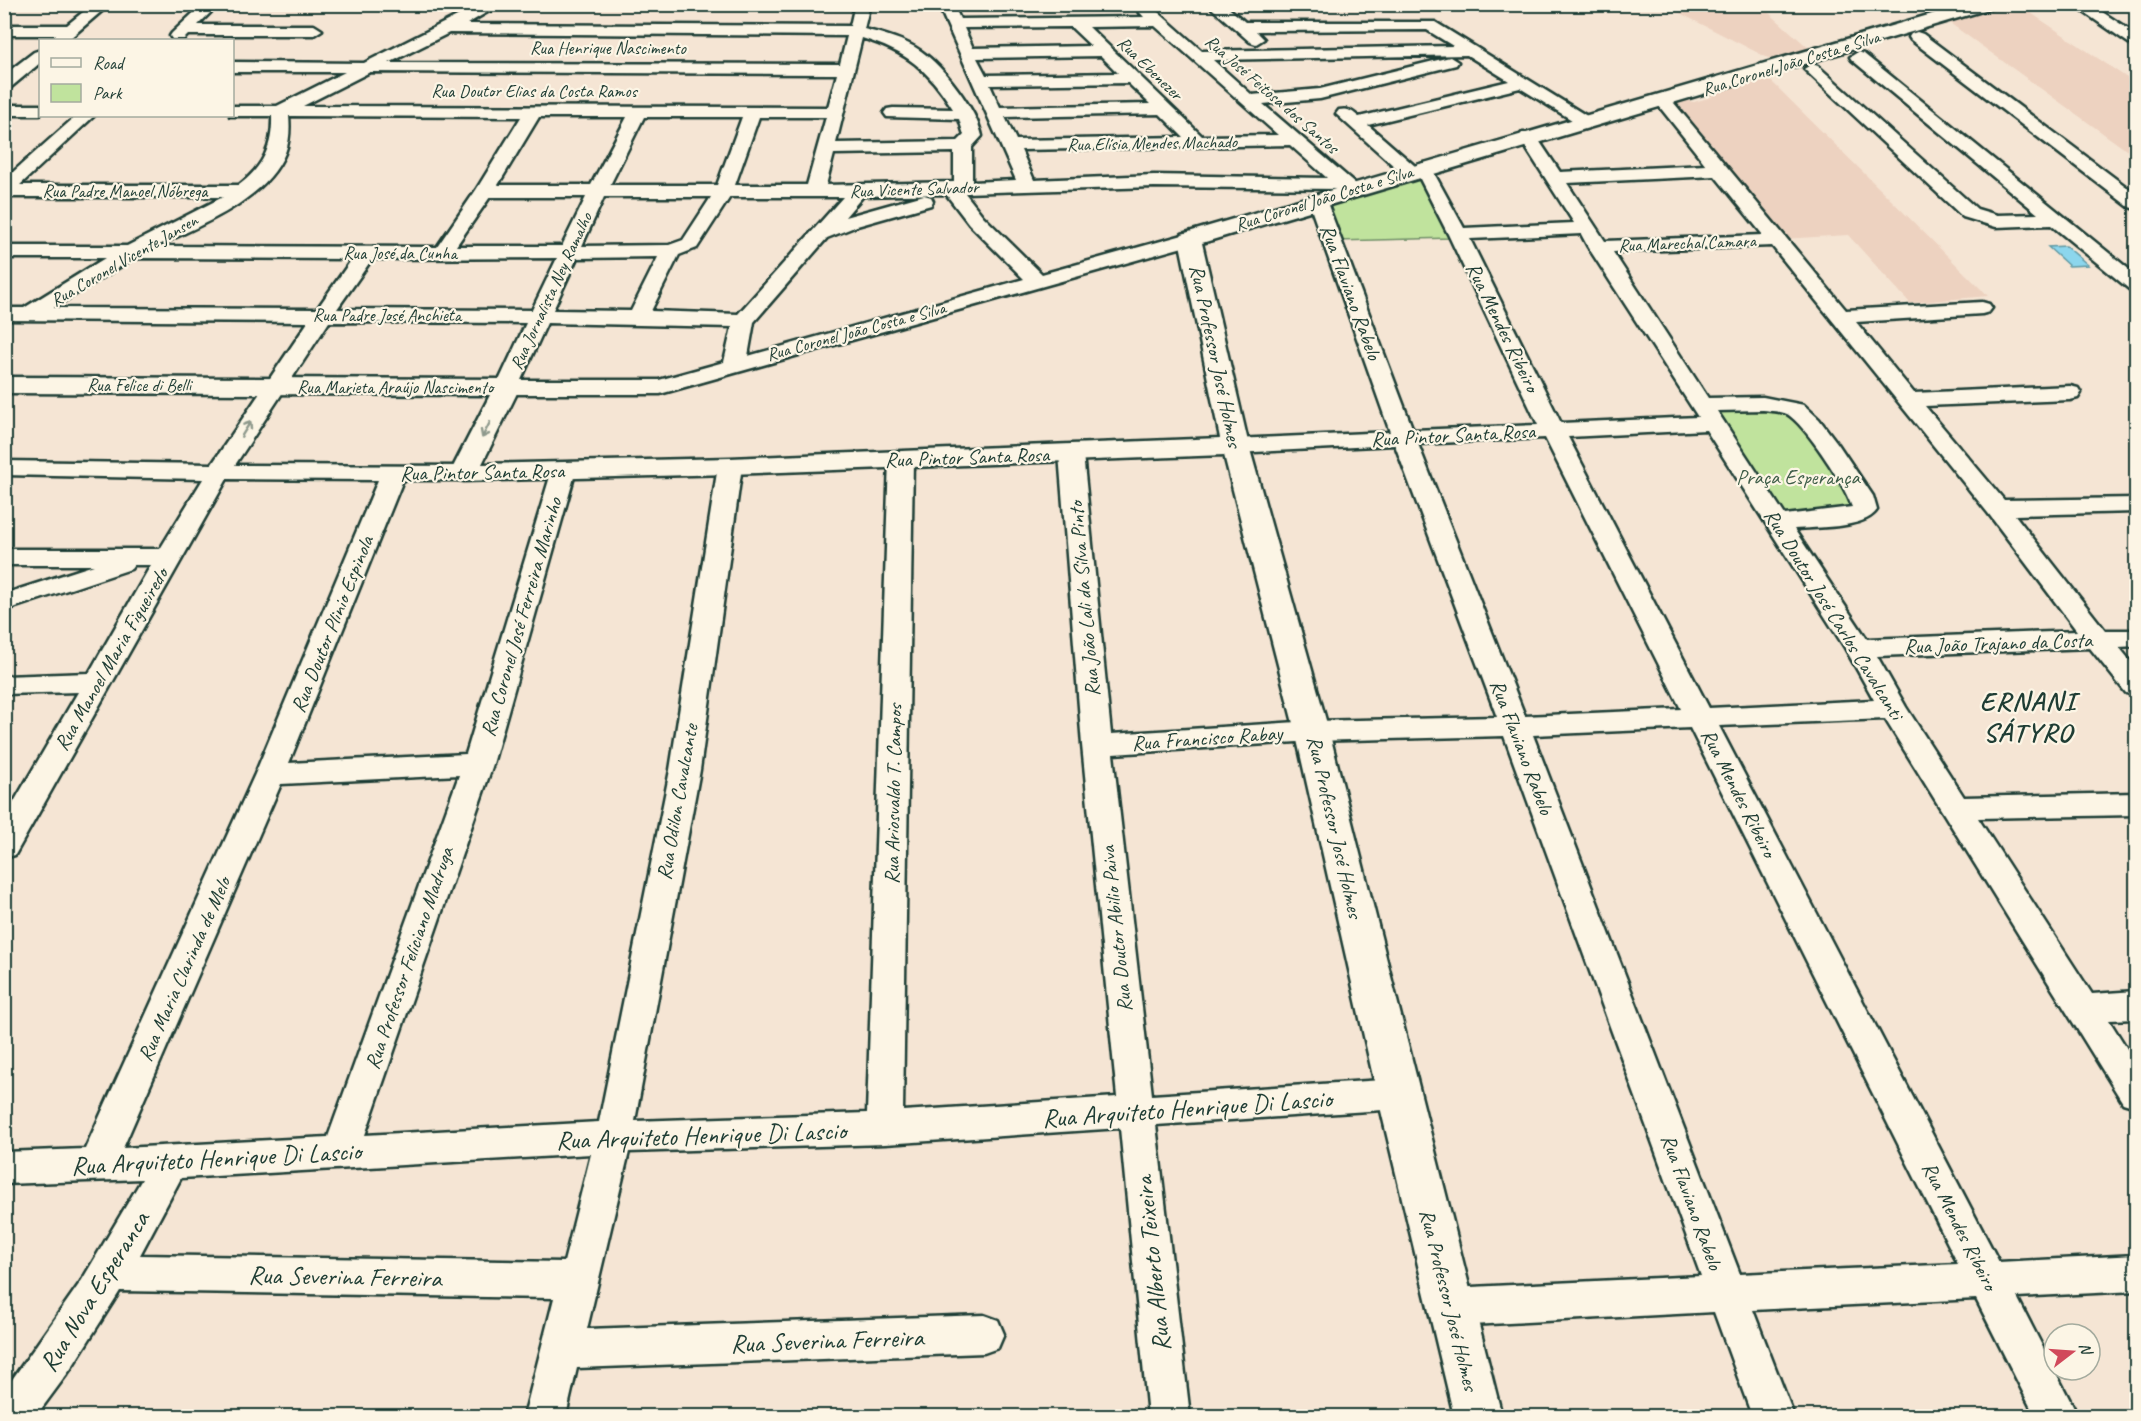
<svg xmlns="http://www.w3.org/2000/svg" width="2141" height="1421" font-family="Caveat,sans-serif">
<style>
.built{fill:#edd2c0}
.green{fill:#c0e39d;stroke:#709068;stroke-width:1.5}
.water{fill:#8cd6ed;stroke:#6099a3;stroke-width:1.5}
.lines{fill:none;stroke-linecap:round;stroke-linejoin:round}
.street-casing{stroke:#1f3d34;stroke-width:5}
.secondary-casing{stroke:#1f3d34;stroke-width:5}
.street{fill:#fcf5e5;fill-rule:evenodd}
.secondary{fill:#fcf5e5;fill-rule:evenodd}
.oneway{stroke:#8e998c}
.labels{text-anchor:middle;stroke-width:4.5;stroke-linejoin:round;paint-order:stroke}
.far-street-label{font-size:18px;fill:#1f3d34;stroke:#fcf5e5}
.street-label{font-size:21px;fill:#1f3d34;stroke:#fcf5e5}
.park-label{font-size:21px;fill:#3f5e49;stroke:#fcf5e5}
.near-street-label{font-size:26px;fill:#1f3d34;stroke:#fcf5e5}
.district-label{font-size:27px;font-weight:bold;letter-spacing:1.5px;fill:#1f3d34;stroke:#fcf5e5}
</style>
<rect width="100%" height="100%" fill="#f5e5d4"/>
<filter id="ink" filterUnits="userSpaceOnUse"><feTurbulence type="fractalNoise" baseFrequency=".0167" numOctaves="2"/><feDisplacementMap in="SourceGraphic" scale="12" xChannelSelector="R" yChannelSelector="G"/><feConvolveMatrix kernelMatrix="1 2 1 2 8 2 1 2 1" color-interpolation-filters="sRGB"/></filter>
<g filter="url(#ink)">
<path class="built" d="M1664,5h96l51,45 -37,11z
M1998,5h21l117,79v73l-189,-136z
M1769,79l219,217 -78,7 -62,-68 -66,4 -115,-137 11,-3 16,3 18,-5 -6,-7 26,-7 12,4z"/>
<path class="green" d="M1420,178l31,60 -114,3 -14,-39z
M1713,408l69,1 11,3 60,80v17l-74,11z"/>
<path class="water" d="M2066,246l22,19 -19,1 -21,-19z"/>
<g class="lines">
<defs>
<path id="street" d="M93,4h17l-42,36h-17l5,-5h-52v-10h63z
M203,4h16l-21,21h116l8,5 -8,5h-126l-4,4h-12l-2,-3 2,-3z
M481,4h20l-34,20 383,2 5,-22h15l-6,25c19,5 40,10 57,22 22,15 56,59 61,85l-10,11v35l44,-2 -78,-176h15l7,15 184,-2 -12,-13h17l53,47 251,-5 -26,-16 -171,1 8,8 -8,5 -6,-2 -43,-38h17l21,18h190l160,99 -3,4h-12l-60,-37 -152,37 47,41 8,-3 6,1 35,64 110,-5 -55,-86 3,-4h12l26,39 146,-7 -51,-64 8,-5 6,1 177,213 136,-8 7,2 3,4 -3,4 -7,2 -126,8 58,71 156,-7 8,2 3,5 -3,5 -8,2 -145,6 79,94 132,-2v14l-121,3 90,115h31v16l-17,1 17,21v27l-10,-2 -36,-45 -213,8 29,51 58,90 172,-4v22l-158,3 114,176 44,-3v28l-27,1 27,43v44l-13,-4 -238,-384 -166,7 280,536 137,-7v36l-119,6 61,119h-43l-59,-117 -223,11 41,106h-42l-38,-104 -263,14 -14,-6 -6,-13 6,-13 14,-6 250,-12 -197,-540 -192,5 -199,13 39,341 246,-16 13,4 5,11 -5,11 -13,4 -242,16 34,291h-42l-28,-288 -235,16 -256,8 -42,177 397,-14 14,5 6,14 -6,14 -14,5 -407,15 -11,48h-42l30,-118 -434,-7 -50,79 -34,46h-32v-25l78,-111 60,-101 -138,5v-32l81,-3 170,-375 123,-294 -151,-1 -212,376 -11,3v-39l74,-127 -74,2v-18l85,-3 62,-108h-17l-3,4 -127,42v-17l90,-29h-90v-16h156l43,-70 -199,-4v-14l208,3 96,-142 -304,-2v-12h20l81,-50h-101v-12h123l96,-49h-219v-17l72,-64h18l-74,69h219c24,-18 34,-39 33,-69h-42h2v-10h45l68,-34h-113v-10l132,1zM1155,26l123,109 -76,1 -113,-109zM1071,27l20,19 -118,2 -9,-20zM449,33l398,3 -7,28 -451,-1zM862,38c45,14 66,31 91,71l-60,-1 -6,1 -3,4 3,4 72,2 5,16 -6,6 -122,2zM1467,55l42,26 -150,36c-7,-6 -11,-9 -20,-7l-3,4 69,62 6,1 7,-2 30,59 90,191 -125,5 -87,-230 -2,-4h-14l-2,4 82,232 -155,7 -8,2 -4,5 4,5 8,2 160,-8 102,272 -185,4 -201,13 -28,-280 -4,-5 -8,-2 -8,2 -4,5 23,291 35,352 -214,14 10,-652 -4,-5 -8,-2 -8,2 -4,5 -22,654 -232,8 65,-351 42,-304 -4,-5 -8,-2 -8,2 -4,5 -48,304 -71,352 -234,13 128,-371 83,-294 -4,-5 -8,-2 -8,2 -4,5 -86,284 -177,9 114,-283h61l8,-2 4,-5 -4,-5 -8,-2 -229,-1 94,-143 197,1 -30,64 3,5 8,2h153l537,-151 3,-4 -3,-4 -7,-2 -148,41 -59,-58 -18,-23 189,-6 186,2 10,6 7,-2 2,-4 -2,-4 -94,-81 57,-5 136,-34 2,-3 -8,-5 -130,32 -68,6 -39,-35zM1101,56l17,17 -132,2 -9,-17zM370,72l467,2 -9,33 -525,-1zM1128,83l22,21 -150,3 -10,-22zM1160,114l23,23 -167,3 -11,-23zM289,116l232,1 -45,73 -39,57 -280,-1c42,-20 109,-46 128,-93 5,-12 5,-25 4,-37zM539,117h88l-36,68h-93zM644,117h98l-25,68h-107zM759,117h67l-19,68h-72zM1290,145l37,33 -173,-3 -120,5 -13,-30zM954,152v30l-128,3 8,-31zM1715,176l48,59 -158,6 -38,-58zM946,194l23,30 55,55 -276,77 6,-34 73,-84 30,-12 74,-21 2,-4 -2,-4 -7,-2 -79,22 18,-21zM490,197h96l-24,49h-106zM604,197h107l-28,43 -14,5 -87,1zM730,197h113l-105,117 -87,-3 28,-56 18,-7zM1581,234l7,13 110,170 -137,6 -91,-184zM1772,246l216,267 89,118 -210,8 -73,-110c22,-2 71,0 83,-19l-4,-14 -35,-52 -19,-25 -15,-14 -41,-8 -55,1 -95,-146zM658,257l-27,54 -78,-1 24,-52zM134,258l218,1 -35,50 -264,-1zM557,258l-25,52 -195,-1 35,-50zM547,323l185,4 -8,35 -65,18h-138zM1763,410c8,1 17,1 24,4 18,10 59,73 65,93l-67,8 -68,-104zM1706,430l139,218 29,52 -165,8 -141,-271zM1545,438l136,271 -156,7 -107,-272zM1690,728l268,536 -218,10 -207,-539zM459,775l-131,362 -205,11 158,-364zM591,1154l-27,108 -424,-7 41,-77z
M2072,4h18l46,30v12l-6,-2z
M1917,32l6,2 213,160v15l-7,-2 -218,-167 -2,-3 2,-3z
M40,50v13l-30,25 -6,1v-14l30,-23z
M1858,52l6,2 272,221v16l-7,-2 -78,-64 -55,2 -33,-10 -159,-148 8,-5 6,2 159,143 20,6 41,-1 -186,-154 -2,-3z
M4,105h36v10h-36z"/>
<path id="secondary" d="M1966,4h28l-2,4 -790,235 47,203 80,285 173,685h-48l-77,-322 -82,-363 -71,-276 -494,19 -266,7 -10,-2 -4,-6 40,-78 -486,-2v-16l503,2 9,3 4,5 -38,77 248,-6 490,-20 -41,-199 3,-5z"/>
</defs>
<use href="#street" class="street-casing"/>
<use href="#secondary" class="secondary-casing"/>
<use href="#street" class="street"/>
<use href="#secondary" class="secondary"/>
</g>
<defs><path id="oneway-shaft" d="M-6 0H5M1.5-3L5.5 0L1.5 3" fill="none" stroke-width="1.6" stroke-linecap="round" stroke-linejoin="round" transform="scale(1.5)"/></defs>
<g class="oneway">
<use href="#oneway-shaft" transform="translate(246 429) rotate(-58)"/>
<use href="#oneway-shaft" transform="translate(486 430) rotate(117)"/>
</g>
</g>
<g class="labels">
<g class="far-street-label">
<text x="608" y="54">Rua Henrique Nascimento</text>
<text transform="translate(1791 63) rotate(-17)" y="6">Rua Coronel João Costa e Silva</text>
<text transform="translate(1150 68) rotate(44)" y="6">Rua Ebenezer</text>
<text x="534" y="97">Rua Doutor Elias da Costa Ramos</text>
<text transform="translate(1272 94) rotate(41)" y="6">Rua José Feitosa dos Santos</text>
<text transform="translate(1152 143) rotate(-1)" y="6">Rua Elísia Mendes Machado</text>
<text transform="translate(914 189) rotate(-2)" y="6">Rua Vicente Salvador</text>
<text x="125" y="197">Rua Padre Manoel Nóbrega</text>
<text transform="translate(1324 198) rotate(-17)" y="6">Rua Coronel João Costa e Silva</text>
<text transform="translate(1687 243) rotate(-2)" y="6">Rua Marechal Camara</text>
<text x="400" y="259">Rua José da Cunha</text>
<text transform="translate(124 260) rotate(-30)" y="6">Rua Coronel Vicente Jansen</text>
<text transform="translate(551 291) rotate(-65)" y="6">Rua Jornalista Ney Ramalho</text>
<text x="387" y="321">Rua Padre José Anchieta</text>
<text transform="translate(856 331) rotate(-15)" y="6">Rua Coronel João Costa e Silva</text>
<text x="139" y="391">Rua Felice di Belli</text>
<text x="395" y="393">Rua Marieta Araújo Nascimento</text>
</g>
<g class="street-label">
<text transform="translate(1351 292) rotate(70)" y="7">Rua Flaviano Rabelo</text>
<text transform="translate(1503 327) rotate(64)" y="7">Rua Mendes Ribeiro</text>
<text transform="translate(1216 356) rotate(78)" y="7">Rua Professor José Holmes</text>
<text transform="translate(1453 435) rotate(-3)" y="7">Rua Pintor Santa Rosa</text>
<text transform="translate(967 457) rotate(-2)" y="7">Rua Pintor Santa Rosa</text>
<text transform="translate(482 472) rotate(-1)" y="7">Rua Pintor Santa Rosa</text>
<text transform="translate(1084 599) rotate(-95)" y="7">Rua João Lali da Silva Pinto</text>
<text transform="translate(1834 614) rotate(58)" y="7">Rua Doutor José Carlos Cavalcanti</text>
<text transform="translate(521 617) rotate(-74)" y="7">Rua Coronel José Ferreira Marinho</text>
<text transform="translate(332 624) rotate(-68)" y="7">Rua Doutor Plinio Espinola</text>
<text transform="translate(1998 643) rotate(-2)" y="7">Rua João Trajano da Costa</text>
<text transform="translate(111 659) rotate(-60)" y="7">Rua Manoel Maria Figueiredo</text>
<text transform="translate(1207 738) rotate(-4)" y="7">Rua Francisco Rabay</text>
<text transform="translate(1522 747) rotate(69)" y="7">Rua Flaviano Rabelo</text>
<text transform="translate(1739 793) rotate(63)" y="7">Rua Mendes Ribeiro</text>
<text transform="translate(893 794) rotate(-89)" y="7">Rua Ariosvaldo T. Campos</text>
<text transform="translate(677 802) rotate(-80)" y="7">Rua Odilon Cavalcante</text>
<text transform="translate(1335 827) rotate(77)" y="7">Rua Professor José Holmes</text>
<text transform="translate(1116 929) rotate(-96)" y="7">Rua Doutor Abilio Paiva</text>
<text transform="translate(409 958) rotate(-71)" y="7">Rua Professor Feliciano Madruga</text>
<text transform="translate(184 969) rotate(-66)" y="7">Rua Maria Clarinda de Melo</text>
<text transform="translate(1692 1202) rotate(70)" y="7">Rua Flaviano Rabelo</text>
<text transform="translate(1960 1226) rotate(63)" y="7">Rua Mendes Ribeiro</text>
<text transform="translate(1449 1300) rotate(76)" y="7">Rua Professor José Holmes</text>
</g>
<g class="park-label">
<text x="1798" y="484">Praça Esperança</text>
</g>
<g class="near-street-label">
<text transform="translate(1187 1108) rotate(-4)" y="9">Rua Arquiteto Henrique Di Lascio</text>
<text transform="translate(701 1135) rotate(-2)" y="9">Rua Arquiteto Henrique Di Lascio</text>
<text transform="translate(216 1158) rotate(-3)" y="9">Rua Arquiteto Henrique Di Lascio</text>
<text transform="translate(1152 1264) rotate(-96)" y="9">Rua Alberto Teixeira</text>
<text transform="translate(345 1276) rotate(1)" y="9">Rua Severina Ferreira</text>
<text transform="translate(94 1291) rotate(-58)" y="9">Rua Nova Esperanca</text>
<text transform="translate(827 1340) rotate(-2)" y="9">Rua Severina Ferreira</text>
</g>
<g class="district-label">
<text x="2028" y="710">ERNANI<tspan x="2028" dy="31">SÁTYRO</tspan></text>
</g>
</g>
<rect width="2141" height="1421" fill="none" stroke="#fcf5e5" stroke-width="24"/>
<rect x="12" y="12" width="2117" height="1397" fill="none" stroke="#1f3d34" stroke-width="2" filter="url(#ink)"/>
<rect x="39" y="39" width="195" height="78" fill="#fcf5e5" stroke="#a4ab9e" stroke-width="1.5"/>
<rect x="51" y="58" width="30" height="9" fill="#fcf5e5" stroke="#a4ab9e" stroke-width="1.5"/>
<text x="93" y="69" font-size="18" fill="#1f3d34">Road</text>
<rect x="51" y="84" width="30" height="18" fill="#c0e39d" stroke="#a4ab9e" stroke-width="1.5"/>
<text x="93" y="99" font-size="18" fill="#1f3d34">Park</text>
<g transform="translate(2072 1352) rotate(73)"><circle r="28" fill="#fcf5e5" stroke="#a4ab9e" stroke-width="1.5"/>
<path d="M0-4.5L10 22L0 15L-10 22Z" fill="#d1495b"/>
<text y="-9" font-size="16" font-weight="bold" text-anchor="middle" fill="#1f3d34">N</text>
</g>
</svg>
